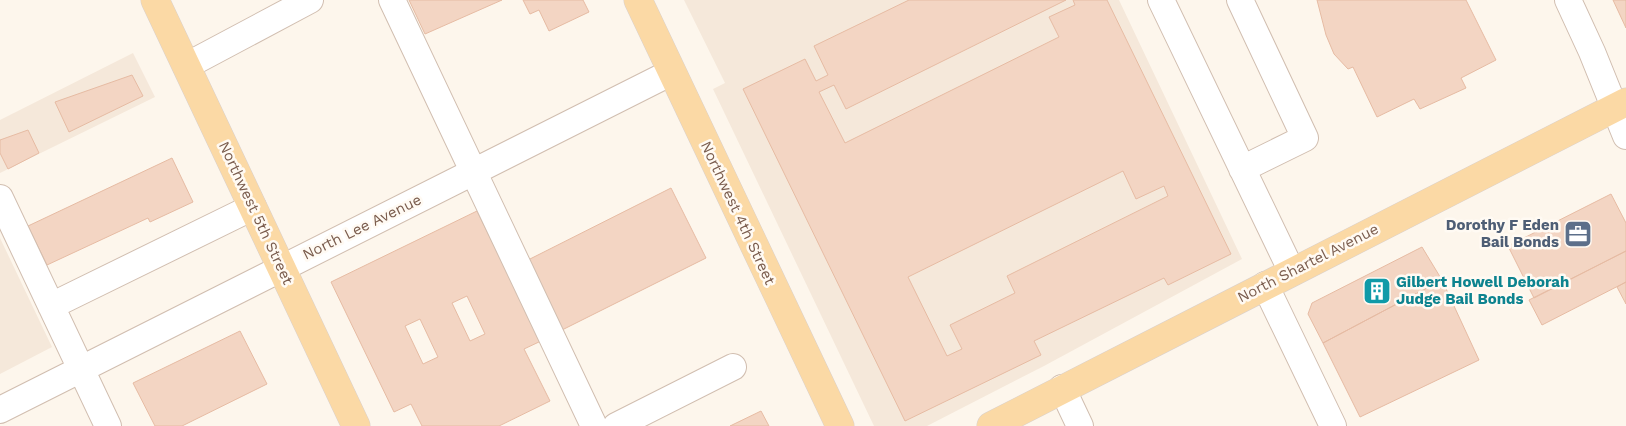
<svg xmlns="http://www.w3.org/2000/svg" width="1626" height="426" font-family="'Work Sans',sans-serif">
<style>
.residential{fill:#f5e8da}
.building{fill:#f3d5c3;stroke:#e6bba3;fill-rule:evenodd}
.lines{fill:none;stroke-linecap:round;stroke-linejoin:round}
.minor-casing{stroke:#d1beb0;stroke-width:28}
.major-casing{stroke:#dad1cd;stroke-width:29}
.minor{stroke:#fff;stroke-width:26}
.major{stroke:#fbd9a5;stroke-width:28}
.labels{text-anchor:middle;stroke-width:5;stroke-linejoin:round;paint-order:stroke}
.street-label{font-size:15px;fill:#7a5c4d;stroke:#fffaf3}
.service-label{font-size:15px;font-weight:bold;fill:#4e5e75;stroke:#fffaf3;text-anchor:end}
.culture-label{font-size:15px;font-weight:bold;fill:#0d838f;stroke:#fffaf3;text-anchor:start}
</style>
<rect width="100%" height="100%" fill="#fdf6ec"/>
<path class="residential" d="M684,0h435l123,259 -198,107 -117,60h-53l-161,-337 12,-6z
M133,53l22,44 -155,76v-53z
M0,238l52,109 -52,27z"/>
<path class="building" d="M409,0h93l-77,34z
M523,0h60l6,12 -40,19 -10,-21 -9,4z
M909,0h157l-220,109 -12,-24 -15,7 26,51 214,-106 -10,-20 26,-12 -2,-5h34l124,254 -63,31 -4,-7 -130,63 7,14 -136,66 -162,-332 62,-30 11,22 12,-6 -14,-29zM1123,171l13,28 28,-13 4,10 -161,80 8,17 -65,32 12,24 -15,7 -39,-79z
M1317,0h149l30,60 -35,18 5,10 -46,21 -6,-10 -37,18 -24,-50 -5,2 -14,-15 -8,-19z
M1613,0h13v28z
M132,75l11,21 -74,36 -14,-30z
M28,130l11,23 -31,16 -8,-16v-13z
M172,158l21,44 -43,20 -2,-4 -101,47 -19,-39z
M671,188l35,70 -146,73 -34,-70z
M1611,194l15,29v28l-92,47 -26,-52z
M477,211l64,130 -17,8 26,52 -51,25h-77l-11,-22 -17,8 -63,-130zM467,296l18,38 -15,7 -18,-38zM420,319l18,38 -15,7 -18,-38z
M1422,247l20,33 -119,63 -15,-29 4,-11z
M1626,251v31l-84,43 -13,-25z
M1442,280l37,80 -119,57 -37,-74z
M1626,282v22l-9,-17z
M240,331l27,53 -85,42h-27l-22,-43z
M761,411l8,15h-39z"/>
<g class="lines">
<defs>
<path id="minor" d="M392,0l202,426
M1161,0l131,272
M1240,0l65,138 -63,31
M1568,0l24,52 34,84
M186,66l124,-66
M0,198l108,228
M1265,285l68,141
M51,306l202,-99
M1062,388l18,38
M0,410l672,-338
M616,426l117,-59"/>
<path id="major" d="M155,0l201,426
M638,0l202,426
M991,426l635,-324"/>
</defs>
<use href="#minor" class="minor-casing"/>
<use href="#major" class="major-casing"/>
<use href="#minor" class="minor"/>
<use href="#major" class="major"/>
</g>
<defs>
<symbol id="office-square" viewBox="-11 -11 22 22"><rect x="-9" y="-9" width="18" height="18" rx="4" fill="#5c6f8a" stroke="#fffaf3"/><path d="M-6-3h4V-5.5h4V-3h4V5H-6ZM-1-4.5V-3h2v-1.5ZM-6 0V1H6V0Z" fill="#fff"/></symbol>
<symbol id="building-square" viewBox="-11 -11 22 22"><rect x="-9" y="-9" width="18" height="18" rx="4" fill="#0f9aa8" stroke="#fffaf3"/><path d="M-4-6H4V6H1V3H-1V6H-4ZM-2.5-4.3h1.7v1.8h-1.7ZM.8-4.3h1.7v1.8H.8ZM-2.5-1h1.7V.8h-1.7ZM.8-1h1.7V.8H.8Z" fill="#fff"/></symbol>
</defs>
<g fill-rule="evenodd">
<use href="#office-square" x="1562" y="218" width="32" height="32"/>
<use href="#building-square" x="1361" y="275" width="32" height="32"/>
</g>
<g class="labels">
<g class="street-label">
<text transform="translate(256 213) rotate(65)" y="5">Northwest 5th Street</text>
<text transform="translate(738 213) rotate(65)" y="5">Northwest 4th Street</text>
<text transform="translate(362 227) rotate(-26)" y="5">North Lee Avenue</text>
<text transform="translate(1308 263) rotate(-27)" y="5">North Shartel Avenue</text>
</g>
<g class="service-label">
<text x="1559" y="230">Dorothy F Eden<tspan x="1559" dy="17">Bail Bonds</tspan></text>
</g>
<g class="culture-label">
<text x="1396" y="287">Gilbert Howell Deborah<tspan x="1396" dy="17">Judge Bail Bonds</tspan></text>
</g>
</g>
</svg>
